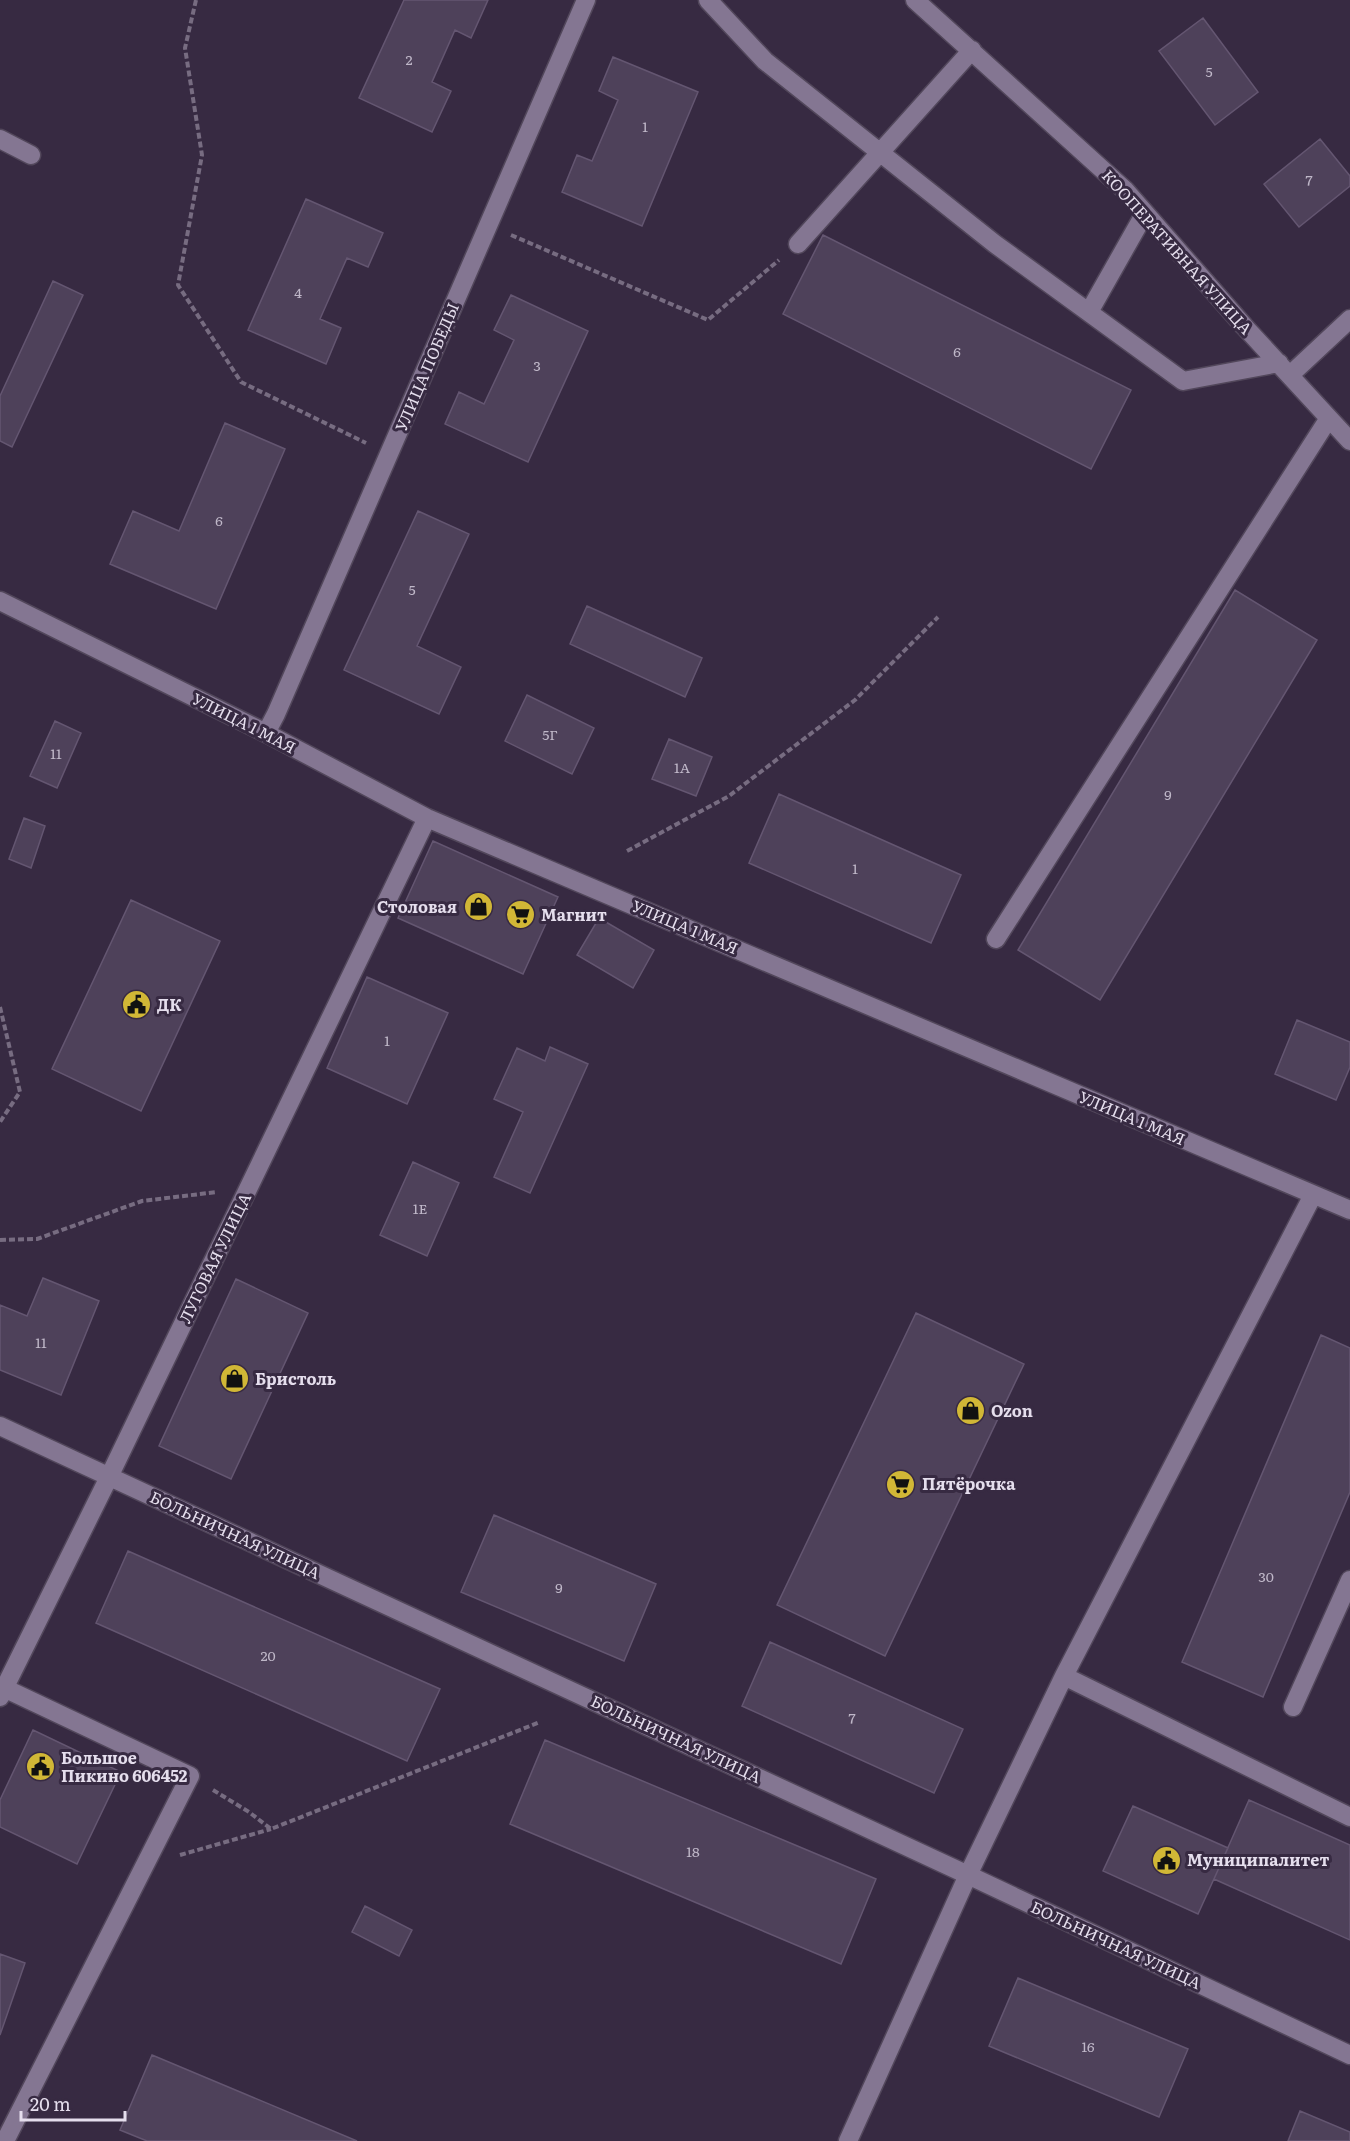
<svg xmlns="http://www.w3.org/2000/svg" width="1350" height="2141" font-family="Literata,serif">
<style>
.building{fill:#4e415a;stroke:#645671;stroke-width:1.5}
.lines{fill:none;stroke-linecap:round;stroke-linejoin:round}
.minor-casing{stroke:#52475b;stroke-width:21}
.path{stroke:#776c81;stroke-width:4;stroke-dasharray:6 3;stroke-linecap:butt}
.minor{stroke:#847692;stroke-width:18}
.labels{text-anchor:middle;stroke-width:6;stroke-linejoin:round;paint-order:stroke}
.number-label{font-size:14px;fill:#bfb7c8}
.street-label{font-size:16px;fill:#e5deed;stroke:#372a42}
.poi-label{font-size:16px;font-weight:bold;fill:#e5deed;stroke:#372a42;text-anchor:start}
</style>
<rect width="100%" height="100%" fill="#372a42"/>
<path class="building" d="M404,0h84l-17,38 -16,-8 -23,52 19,9 -19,41 -73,-34z
M1203,18l55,74 -43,33 -56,-74z
M613,57l85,35 -56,134 -80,-34 15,-37 15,6 26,-61 -19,-9z
M1320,139l30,37v10l-51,41 -35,-43z
M306,199l77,34 -15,34 -21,-9 -27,61 21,9 -15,36 -78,-34z
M823,235l308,155 -40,79 -308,-155z
M53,281l30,14 -71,152 -12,-6v-45z
M511,295l77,36 -60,131 -83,-38 14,-32 25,12 30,-64 -20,-10z
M225,423l60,26 -69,160 -106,-45 23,-53 46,20z
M418,511l51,23 -52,112 44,21 -22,47 -95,-44z
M1235,590l82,50 -217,360 -82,-50z
M587,606l115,52 -17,39 -115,-53z
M527,695l67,33 -22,46 -67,-33z
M55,721l26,12 -24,55 -27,-12z
M669,739l43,18 -16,39 -44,-17z
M779,794l182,81 -30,68 -182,-80z
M24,818l21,8 -14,42 -22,-9z
M433,841l125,56 -35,77 -125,-56z
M131,900l89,41 -79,170 -89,-42z
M599,918l55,32 -21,38 -56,-33z
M367,977l81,36 -41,91 -80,-36z
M1297,1020l53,22v25l-14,33 -61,-26z
M550,1047l38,17 -58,129 -36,-16 29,-65 -29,-13 23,-51 28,13z
M413,1162l46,21 -32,73 -47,-21z
M43,1278l56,23 -38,94 -61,-25v-65l27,11z
M236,1279l72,34 -77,166 -72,-33z
M916,1313l108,51 -139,292 -108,-51z
M1321,1335l29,13v144l-87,205 -81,-35z
M494,1515l162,69 -32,77 -163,-69z
M128,1551l312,138 -33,72 -311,-138z
M770,1642l193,87 -29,64 -192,-87z
M33,1730l88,42 -44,92 -77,-37v-27z
M545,1740l331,139 -35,85 -331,-140z
M1249,1800l101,45v95l-136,-61z
M1133,1806l95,42 -30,66 -95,-43z
M365,1906l47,24 -13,26 -47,-24z
M0,1954l25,9 -25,72z
M1018,1978l170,71 -29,68 -170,-71z
M152,2055l205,86h-210l-27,-11z
M1300,2111l50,21v9h-62z"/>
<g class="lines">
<defs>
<path id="minor" d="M708,0l57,61 230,183 188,137 96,-18
M915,0l210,190 119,136 106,115
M0,139l31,16
M798,244l174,-194
M1089,312l56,-99
M1290,375l60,-56
M0,601l266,132 161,85 923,392
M266,733l10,-19 310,-714
M996,939l333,-521
M0,1426l968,449 382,180
M1064,1676l286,141
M4,1688l186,88 -183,361
M0,1697l109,-220 318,-659
M1293,1707l57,-127
M848,2141l120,-266 96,-199 249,-481"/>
</defs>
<use href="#minor" class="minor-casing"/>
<path class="path" d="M196,0l-11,48 17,107 -24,130 63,97 125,61
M511,235l197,85 71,-60
M627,851l102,-55 126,-96 83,-83
M0,1007l20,85 -20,30
M0,1240l37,-1 105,-38 75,-9
M213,1790l36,22 22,17 269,-107
M180,1855l91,-26"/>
<use href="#minor" class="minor"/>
</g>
<defs>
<symbol id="shop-disc" viewBox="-11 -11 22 22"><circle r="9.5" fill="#d1b736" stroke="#372a42"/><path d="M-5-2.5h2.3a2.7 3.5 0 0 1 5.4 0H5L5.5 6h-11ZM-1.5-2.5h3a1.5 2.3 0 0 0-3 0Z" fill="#111"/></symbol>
<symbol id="supermarket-disc" viewBox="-11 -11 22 22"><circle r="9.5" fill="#d1b736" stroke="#372a42"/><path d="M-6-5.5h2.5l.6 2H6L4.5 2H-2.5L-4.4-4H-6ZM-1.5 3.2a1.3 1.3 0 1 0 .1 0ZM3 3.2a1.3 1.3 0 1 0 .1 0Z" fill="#111"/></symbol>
<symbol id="civic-disc" viewBox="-11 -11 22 22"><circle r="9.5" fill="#d1b736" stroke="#372a42"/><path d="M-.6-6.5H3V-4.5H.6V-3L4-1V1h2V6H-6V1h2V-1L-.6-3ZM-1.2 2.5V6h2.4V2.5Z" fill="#111"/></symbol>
</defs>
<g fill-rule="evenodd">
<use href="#shop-disc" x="462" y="890" width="33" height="33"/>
<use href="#supermarket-disc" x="504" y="898" width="33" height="33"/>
<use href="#civic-disc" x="120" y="988" width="33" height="33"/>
<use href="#shop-disc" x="218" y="1362" width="33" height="33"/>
<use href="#shop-disc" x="954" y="1394" width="33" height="33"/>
<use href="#supermarket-disc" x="884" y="1468" width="33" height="33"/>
<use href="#civic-disc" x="24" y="1750" width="33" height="33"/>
<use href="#civic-disc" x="1150" y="1844" width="33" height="33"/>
</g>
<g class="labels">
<g class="number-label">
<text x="409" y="65">2</text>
<text x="1209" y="77">5</text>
<text x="645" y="132">1</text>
<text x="1309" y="185">7</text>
<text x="298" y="298">4</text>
<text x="957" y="357">6</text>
<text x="537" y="371">3</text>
<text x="219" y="526">6</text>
<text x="412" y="595">5</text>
<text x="550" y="740">5Г</text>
<text x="56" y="759">11</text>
<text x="682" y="773">1А</text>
<text x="1168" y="800">9</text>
<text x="855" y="874">1</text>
<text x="387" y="1046">1</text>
<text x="420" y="1214">1Е</text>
<text x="41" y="1348">11</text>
<text x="1266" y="1582">30</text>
<text x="559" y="1593">9</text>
<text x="268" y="1661">20</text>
<text x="852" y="1723">7</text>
<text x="693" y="1857">18</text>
<text x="1088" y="2052">16</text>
</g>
<g class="street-label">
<text transform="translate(1177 252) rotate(48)" y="6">КООПЕРАТИВНАЯ УЛИЦА</text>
<text transform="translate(427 367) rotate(-67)" y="6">УЛИЦА ПОБЕДЫ</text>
<text transform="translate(244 723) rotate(27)" y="6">УЛИЦА 1 МАЯ</text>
<text transform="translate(685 927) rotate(23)" y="6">УЛИЦА 1 МАЯ</text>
<text transform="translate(1132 1118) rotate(23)" y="6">УЛИЦА 1 МАЯ</text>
<text transform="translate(215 1258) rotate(-64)" y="6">ЛУГОВАЯ УЛИЦА</text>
<text transform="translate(235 1535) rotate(25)" y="6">БОЛЬНИЧНАЯ УЛИЦА</text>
<text transform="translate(676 1739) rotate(25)" y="6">БОЛЬНИЧНАЯ УЛИЦА</text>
<text transform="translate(1116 1945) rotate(25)" y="6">БОЛЬНИЧНАЯ УЛИЦА</text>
</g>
<g class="poi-label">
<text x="457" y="913" text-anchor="end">Столовая</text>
<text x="541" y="921">Магнит</text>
<text x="157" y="1011">ДК</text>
<text x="255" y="1385">Бристоль</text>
<text x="991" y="1417">Ozon</text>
<text x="922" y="1490">Пятёрочка</text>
<text x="61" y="1764">Большое<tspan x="61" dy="18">Пикино 606452</tspan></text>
<text x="1187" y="1866">Муниципалитет</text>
</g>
</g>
<path d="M21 2111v9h104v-9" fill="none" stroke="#e5deed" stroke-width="3"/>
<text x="30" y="2111" font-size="18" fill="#e5deed" stroke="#372a42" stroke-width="4.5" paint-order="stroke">20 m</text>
</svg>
